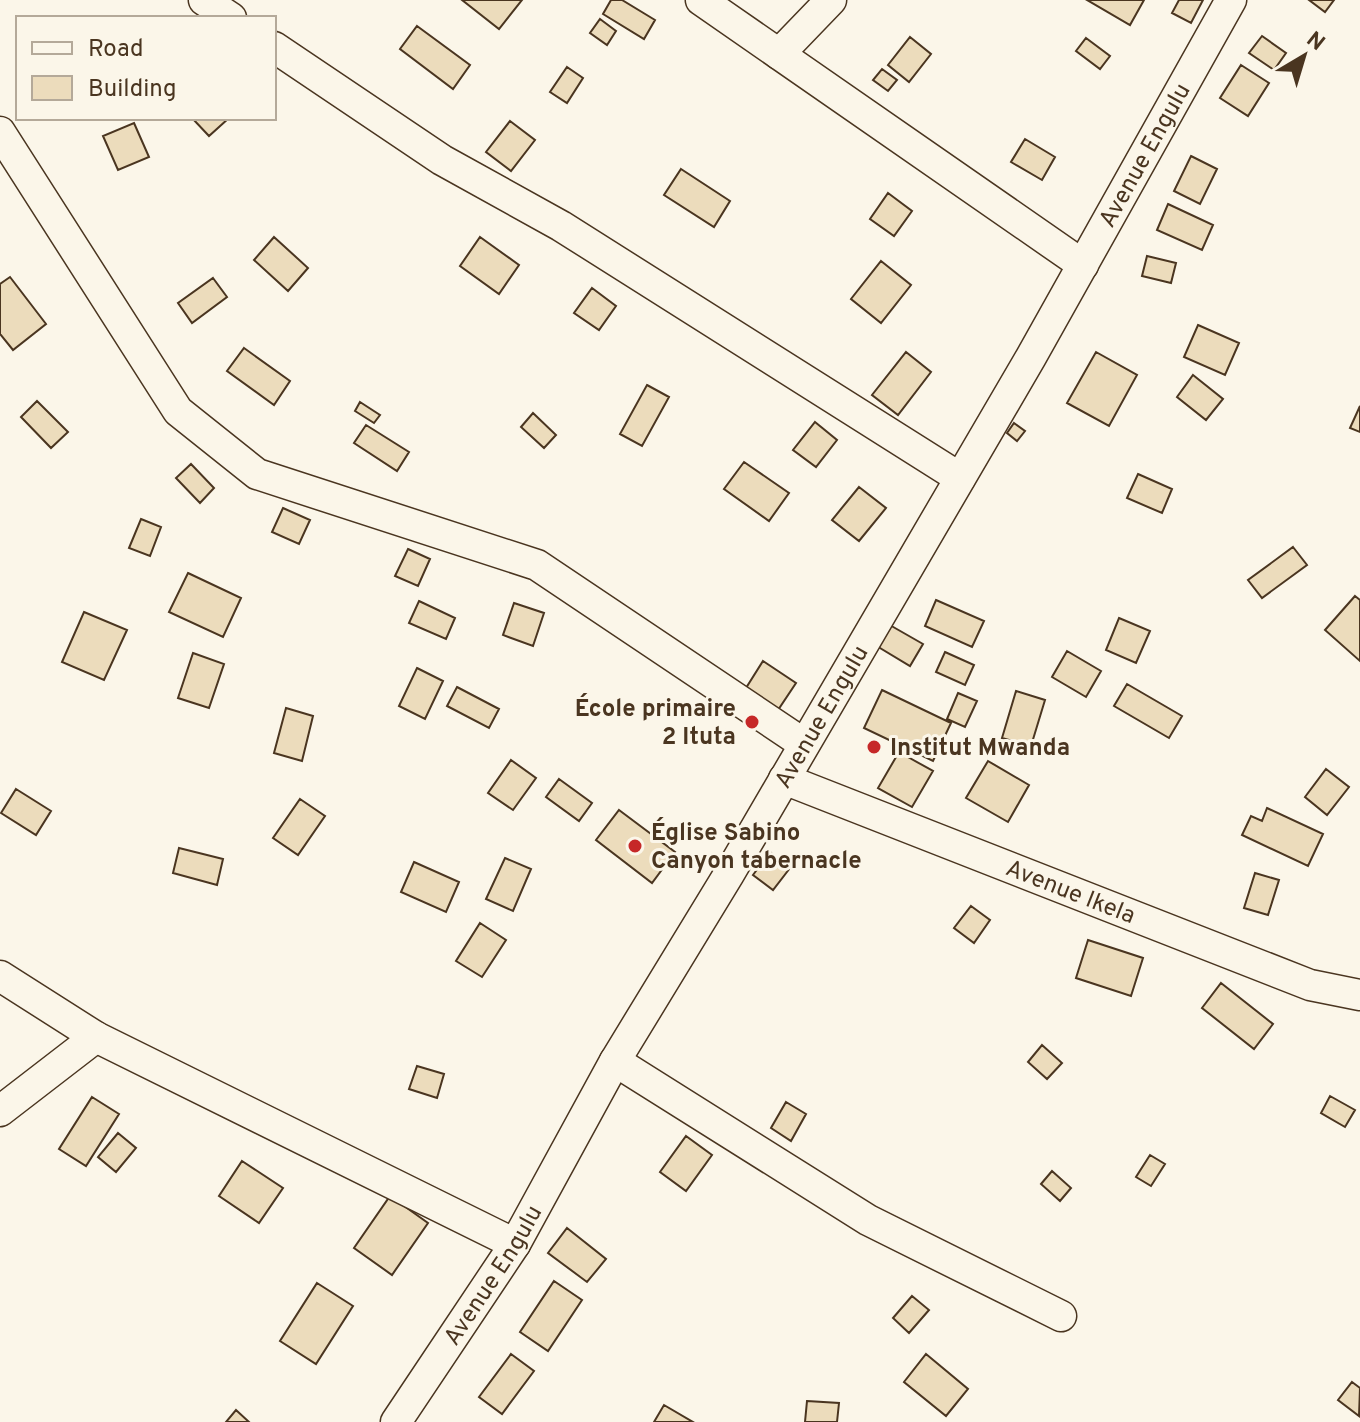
<svg xmlns="http://www.w3.org/2000/svg" width="1360" height="1422" font-family="Overpass,sans-serif">
<style>
.building{fill:#ecdcbc;stroke:#4a3520;stroke-width:2}
.lines{fill:none;stroke-linecap:round;stroke-linejoin:round}
.street-casing{stroke:#4a3520;stroke-width:33}
.street{stroke:#fbf6e9;stroke-width:30}
.poi-dot{fill:#c62828;stroke:#fbf6e9;stroke-width:3}
.labels{text-anchor:middle;stroke-width:6;stroke-linejoin:round;paint-order:stroke}
.street-label{font-size:24px;fill:#4a3520;stroke:#fbf6e9}
.poi-label{font-size:24px;font-weight:bold;fill:#4a3520;stroke:#fbf6e9;text-anchor:start}
</style>
<rect width="100%" height="100%" fill="#fbf6e9"/>
<path class="building" d="M462,0h60l-23,29z
M611,0h11l33,20 -11,19 -41,-25z
M1087,0h57l-14,25z
M1179,0h24l-12,23 -19,-10z
M1309,0h25l-9,12z
M600,19l16,12 -9,14 -17,-12z
M417,26l53,39 -17,24 -53,-40z
M1262,36l24,17 -12,17 -25,-17z
M910,37l21,17 -22,28 -21,-17z
M1086,38l24,18 -10,13 -24,-18z
M1241,65l28,18 -21,33 -28,-18z
M567,67l16,11 -16,25 -17,-11z
M882,69l15,11 -9,11 -15,-11z
M192,118h37l-20,18z
M510,121l25,19 -24,31 -25,-19z
M134,123l15,34 -31,13 -15,-34z
M1025,139l30,18 -13,23 -31,-18z
M1191,156l26,13 -17,35 -26,-13z
M681,169l49,32 -16,26 -50,-32z
M888,193l24,18 -18,25 -24,-17z
M1168,204l45,21 -11,25 -45,-20z
M274,237l34,31 -20,23 -34,-31z
M480,237l39,28 -20,29 -39,-28z
M1147,256l29,7 -5,20 -29,-7z
M881,261l30,24 -30,38 -30,-24z
M10,277l36,47 -33,26 -13,-16v-50z
M213,278l14,19 -35,26 -14,-20z
M592,288l24,18 -17,24 -25,-17z
M1198,325l41,18 -14,32 -41,-18z
M244,348l46,33 -16,24 -47,-34z
M906,352l25,20 -33,43 -26,-20z
M1096,352l41,23 -28,51 -42,-23z
M1193,375l30,24 -17,21 -29,-23z
M647,385l22,12 -27,49 -22,-12z
M37,401l31,31 -17,16 -30,-31z
M360,402l20,13 -6,8 -19,-12z
M1360,406v26l-10,-4z
M533,413l23,22 -12,13 -23,-21z
M815,422l22,18 -21,27 -23,-17z
M1014,423l11,8 -8,10 -10,-8z
M366,425l43,27 -12,19 -43,-28z
M744,462l45,31 -20,28 -45,-32z
M191,464l23,24 -14,15 -24,-25z
M1138,474l34,15 -10,24 -35,-15z
M859,487l27,21 -27,33 -27,-21z
M283,508l27,12 -11,24 -27,-12z
M141,519l20,8 -11,29 -21,-8z
M1293,547l14,18 -45,33 -14,-18z
M408,549l22,10 -12,27 -23,-10z
M188,573l53,25 -18,39 -54,-25z
M1355,596l5,4v61l-35,-31z
M936,600l48,21 -12,26 -47,-21z
M419,601l36,17 -9,21 -37,-16z
M514,603l30,10 -11,33 -30,-11z
M84,612l43,18 -23,50 -42,-18z
M1119,618l31,13 -14,32 -30,-13z
M888,624l35,20 -13,22 -35,-21z
M1067,651l34,20 -15,26 -34,-20z
M945,652l29,13 -9,20 -29,-13z
M193,653l31,11 -15,44 -31,-10z
M763,661l33,22 -18,27 -32,-22z
M417,668l26,13 -18,38 -26,-13z
M1127,684l55,32 -13,22 -55,-32z
M457,687l42,22 -10,19 -42,-22z
M882,690l69,33 -18,38 -69,-33z
M1016,691l29,9 -14,46 -29,-8z
M958,693l19,8 -12,26 -18,-8z
M286,708l27,8 -11,45 -28,-8z
M899,752l34,19 -21,36 -34,-19z
M511,760l25,18 -23,32 -25,-17z
M988,761l41,24 -21,37 -42,-24z
M1326,769l23,18 -22,28 -22,-18z
M559,779l33,24 -13,18 -33,-24z
M16,789l35,22 -15,24 -35,-22z
M300,799l25,17 -27,39 -25,-17z
M1267,808l56,26 -15,32 -66,-31 9,-19 11,5z
M619,810l56,42 -23,31 -56,-43z
M179,848l44,11 -6,26 -44,-12z
M770,852l20,16 -17,22 -20,-15z
M505,858l26,11 -18,42 -27,-12z
M414,862l45,20 -13,30 -45,-20z
M1255,873l24,7 -11,35 -24,-7z
M971,906l19,14 -16,23 -20,-15z
M480,923l26,17 -24,37 -26,-16z
M1088,940l55,18 -12,38 -55,-18z
M1221,983l52,41 -19,25 -52,-41z
M1042,1045l20,18 -15,16 -19,-17z
M417,1066l27,8 -7,24 -28,-9z
M1330,1096l25,14 -10,17 -24,-14z
M92,1097l27,17 -33,52 -27,-17z
M786,1102l20,12 -15,27 -20,-13z
M118,1133l18,15 -20,24 -18,-15z
M686,1136l26,19 -26,36 -26,-19z
M1150,1155l15,9 -14,22 -15,-9z
M242,1161l41,27 -24,35 -40,-27z
M1052,1171l19,17 -11,13 -19,-17z
M390,1196l38,27 -36,52 -38,-27z
M567,1228l39,31 -19,23 -39,-29z
M554,1281l28,19 -34,51 -28,-19z
M317,1283l36,23 -37,58 -36,-23z
M912,1296l17,14 -20,23 -16,-15z
M511,1354l23,17 -32,43 -23,-17z
M926,1354l42,35 -22,27 -42,-34z
M1352,1382l8,6 -1,28 -21,-16z
M807,1401l32,2 -2,19h-32z
M664,1405l29,17h-39z
M236,1410l13,12h-23z"/>
<g class="lines">
<defs>
<g id="street">
<path d="M204,0l27,18"/>
<path d="M701,0l382,265"/>
<path d="M274,47l168,113 119,66 399,252"/>
<path d="M779,54l52,-54"/>
<path d="M0,132l178,279 79,63 280,91 267,179"/>
<path id="s1" d="M784,779l526,206 50,10"/>
<path d="M0,976l96,61 419,207"/>
<path d="M615,1061l253,159 193,96"/>
<path d="M0,1111l96,-74"/>
<path id="s2" d="M396,1422l119,-178 100,-183 114,-187 302,-517 200,-357"/>
</g>
</defs>
<use href="#street" class="street-casing"/>
<use href="#street" class="street"/>
</g>
<g class="poi-dot">
<circle cx="752" cy="722" r="8"/>
<circle cx="874" cy="747" r="8"/>
<circle cx="635" cy="846" r="8"/>
</g>
<g class="labels">
<g class="street-label">
<text dy="8" stroke="none"><textPath href="#s2" startOffset="1472">Avenue Engulu</textPath></text>
<text dy="8" stroke="none"><textPath href="#s2" startOffset="824">Avenue Engulu</textPath></text>
<text dy="8" stroke="none"><textPath href="#s1" startOffset="308">Avenue Ikela</textPath></text>
<text dy="8" stroke="none"><textPath href="#s2" startOffset="176">Avenue Engulu</textPath></text>
</g>
<g class="poi-label">
<text x="736" y="716" text-anchor="end">École primaire<tspan x="736" dy="28">2 Ituta</tspan></text>
<text x="890" y="755">Institut Mwanda</text>
<text x="651" y="840">Église Sabino<tspan x="651" dy="28">Canyon tabernacle</tspan></text>
</g>
</g>
<rect x="16" y="16" width="260" height="104" fill="#fbf6e9" stroke="#b4a999" stroke-width="2"/>
<rect x="32" y="42" width="40" height="12" fill="#fbf6e9" stroke="#b4a999" stroke-width="2"/>
<text x="88" y="56" font-size="24" fill="#4a3520">Road</text>
<rect x="32" y="76" width="40" height="24" fill="#ecdcbc" stroke="#b4a999" stroke-width="2"/>
<text x="88" y="96" font-size="24" fill="#4a3520">Building</text>
<g transform="translate(1304 56) rotate(38)" stroke="#fbf6e9" stroke-width="6" paint-order="stroke">
<path d="M0-6L14 30L0 20L-14 30Z" fill="#4a3520"/>
<text y="-12" font-size="22" font-weight="bold" text-anchor="middle" fill="#4a3520">N</text>
</g>
</svg>
